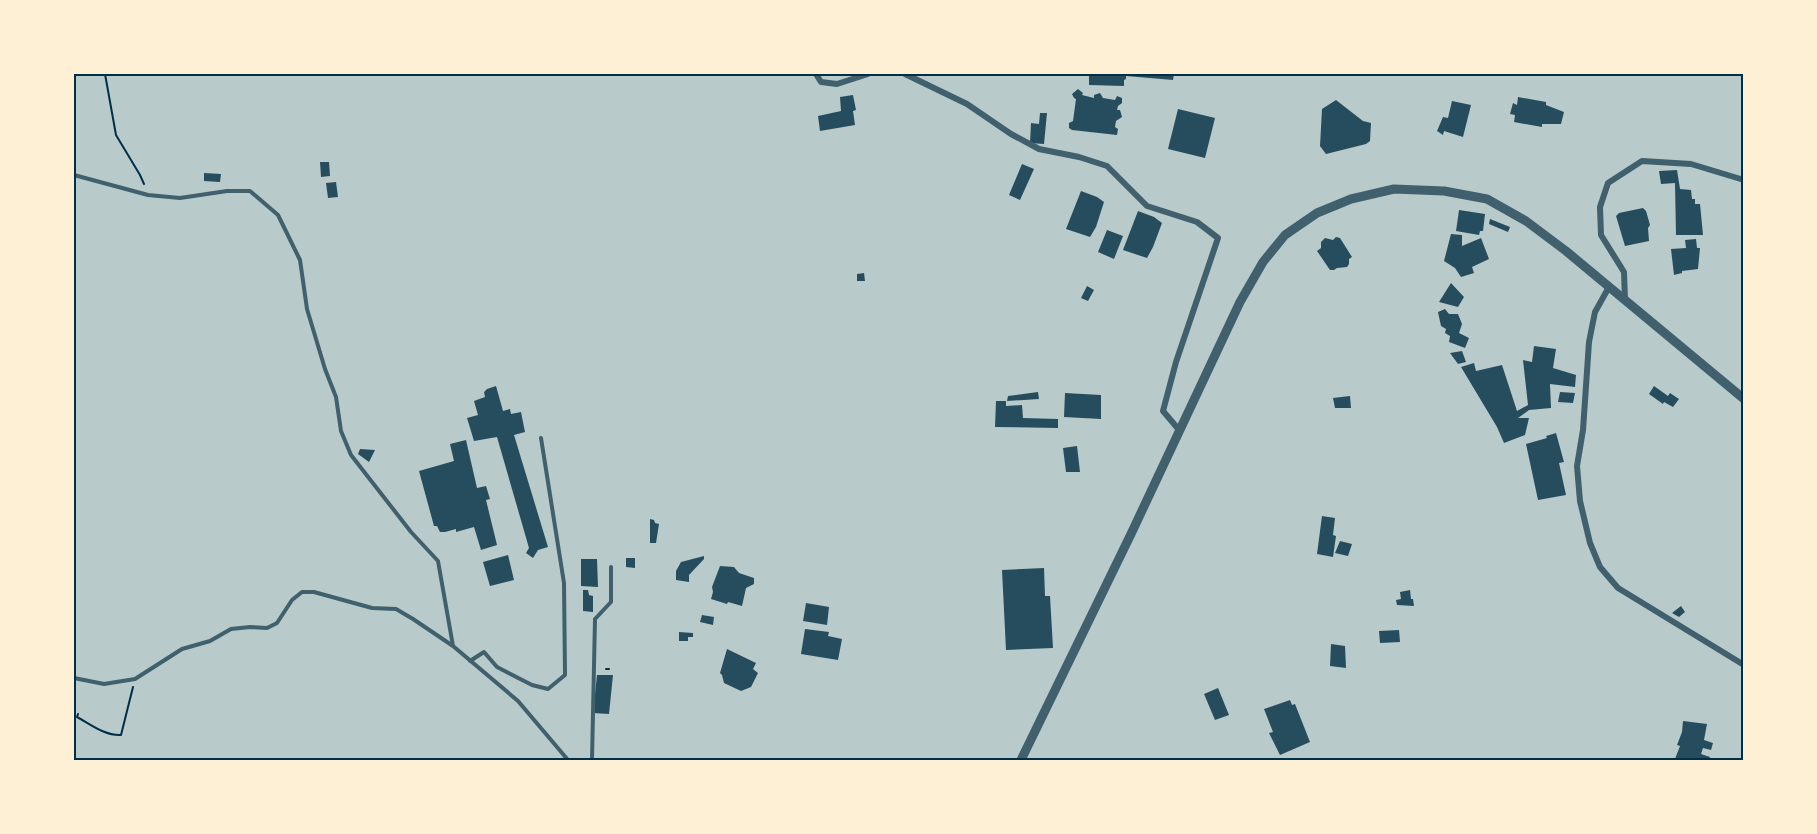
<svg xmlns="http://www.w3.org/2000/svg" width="1817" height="834" font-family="'Varela Round',sans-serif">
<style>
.green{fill:#b9caca}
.building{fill:#264d5e}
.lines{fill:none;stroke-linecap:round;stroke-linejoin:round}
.path{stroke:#003049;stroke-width:2}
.service{stroke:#3f606c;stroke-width:4}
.minor{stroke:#3f606c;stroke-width:6}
.tertiary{stroke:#3f606c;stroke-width:9}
.neatline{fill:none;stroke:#003049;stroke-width:2}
</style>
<rect width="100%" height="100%" fill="#fdf0d5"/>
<path class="green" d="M74,74h1669v686h-1669z"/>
<path class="building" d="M1089,74h85l-1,6 -47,-4v3l-2,1v6l-35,-1z
M1078,89l5,4 -1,2 12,3v-3l6,-2 3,5 12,2 2,-4 5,2v5l-4,3 -1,4h3l2,7 -6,4 -1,6 3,2 -1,6 -45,-5 -3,-2v-5l4,-2 3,-22 -2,-1 -2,-4z
M853,95l3,15 -3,1 2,14 -35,6 -2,-15 23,-5 -1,-14z
M1518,97l28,5v3l18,7 -3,12h-19v3l-28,-5 1,-7 -5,-1 3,-11 4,2z
M1336,100l27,21 8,2 -1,18 -4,3 -40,10 -6,-8 2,-37z
M1452,101l19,4 -8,32 -19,-6 -1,4 -6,-4 6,-14 5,1z
M1178,109l37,9 -10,40 -37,-9z
M1040,113h7l-3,31 -14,-1 1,-20 8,1z
M320,162h9l1,14 -9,1z
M1022,164l12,5 -14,31 -11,-5z
M1677,170l3,19 11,1 1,9h3v5h5l3,31h-27l-1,-52 -14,1 -2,-13z
M204,173l17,1 -1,8 -16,-1z
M336,182l2,15 -10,1 -2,-15z
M1081,191l16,6 7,5 -8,25 -6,10 -24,-8z
M1643,208l3,3 4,14 -2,3 1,13 -24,5 -9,-30 3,-3z
M1459,210l26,4 -2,17h-3l-1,4 -23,-4z
M1138,211l16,6 8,6 -9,24 -6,11 -24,-8z
M1490,219l20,8 -2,5 -19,-8z
M1107,230l16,6 -9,23 -16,-7z
M1451,234l11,1v11l19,-8 8,21 -17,8 2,6 -13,4 -6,-9 -11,-7z
M1336,237l4,1 12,19 -3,2v5l-2,3 -10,1 -3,2h-4l-13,-19 4,-3v-6l4,-4 8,2z
M1696,239l1,9h3l-2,21 -16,2v2l-8,2 -3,-26 15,-1 -1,-8z
M864,273l1,8h-8v-7z
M1451,283l13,14 -6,10 -19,-5z
M1087,286l7,4 -6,11 -7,-3z
M1445,309l4,5h9l4,10 -3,9 10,5 -4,10 -16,-6 1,-6 -5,-3 1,-4 -5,-3 -3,-14z
M1534,346l22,3 -3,19 23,7 -1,12 -25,-3 1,24 -22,2 -11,8h11l-4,17 -21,8 -7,-16 -36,-60 13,-4 2,8 26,-6 15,46 11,-6 -5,-45 9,2z
M1462,351l4,11 -8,2 -8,-11z
M496,386l7,25 7,-2 1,5 10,-2 4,20 -11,3 34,112 -10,3 -5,8 -7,-5 3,-5 -32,-111 -23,4 -7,-23 11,-3 -4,-14 11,-4 -1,-5 3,-3z
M1654,386l14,10 2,-3 9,6 -6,8 -9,-5 -1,2 -14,-10z
M1038,392l1,7 -32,2 1,-5z
M1560,392l15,1 -2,10 -15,-1z
M1065,393l36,2v24l-37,-2z
M1350,396l1,12h-16l-2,-10z
M996,401h10v5l16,-1 1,13 35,1v9l-63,-1z
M1556,433l8,29 -5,1 7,32 -28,5 -12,-56 21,-6 -1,-2z
M466,440l11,48 9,-2 4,13 -4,1 11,45 -16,5 -7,-23 -18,5v-3l-11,3h-5l-3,-6h-3l-15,-55 35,-10 -4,-17z
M1077,446l3,26h-14l-3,-24z
M360,449l15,1 -6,12 -11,-8z
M1322,516l13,2 -2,17 3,1 -3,21 -16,-3z
M650,519l4,1 1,3 4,1 -3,19h-6z
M1340,541l12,3 -4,12 -13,-3z
M508,555l6,25 -24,6 -7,-24z
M704,556v3l-15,16v7l-13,-2v-9l5,-9z
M626,558h9v10l-9,-1z
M581,559h16l1,28 -17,-1z
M720,566l14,1 5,6 15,5v6l-8,4 -4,18 -14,-4 -1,2 -16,-5 2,-7 -1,-5z
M1044,568l1,28h5l3,52 -47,2 -4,-80z
M583,590h5l1,5 4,1v16l-10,-1z
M1410,590l1,9h2l1,7 -17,-1 -1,-5 5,-1 -1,-7z
M806,603l23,4 -2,18 -24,-4z
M1681,606l4,6 -6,5 -7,-4z
M702,615l12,2 -1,8 -13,-3z
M805,629l24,3 -1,4 14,3 -4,21 -37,-6z
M1399,630l1,12 -20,1 -1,-12z
M679,632l14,1v4h-5v4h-9z
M1331,644l14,2 1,22 -16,-2z
M727,649l29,14 -3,6 5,4 -7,14 -10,4 -17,-8 -2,-8 -2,-2z
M597,675h16l-4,39 -16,-1z
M1218,688l11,27 -14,5 -11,-26z
M1290,700l2,5 3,-1 15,38 -30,13 -11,-22 4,-1 -9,-23z
M1683,721l24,3 -3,16 9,3 -2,7 -8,-2 -2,6 9,3 -1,3 -34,-1 5,-13 -3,-1 5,-13z"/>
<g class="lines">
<path class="path" d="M105,74l11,61 24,40 4,9
M606,669h3
M78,714l-1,3c13,7 28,19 44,18l12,-48"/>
<path class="service" d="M74,175l74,20 32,3 47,-7h23l28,24 22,45 7,49 18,60 11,28 5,34 10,24 60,77 27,29 15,85
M470,661l14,-9 13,15 35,18 16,4 17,-14 -1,-92 -23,-145
M74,678l30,6 31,-5 47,-30 28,-8 21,-12 19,-2 17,1 10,-5 15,-23 10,-8h12l58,16 24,1 17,10 40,27 65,55 50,59
M592,760l3,-141 16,-17v-35"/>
<path class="minor" d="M816,74l5,8 16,2 31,-10
M905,74l62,30 44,30 28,15 40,8 28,9 40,40 50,16 21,16 -42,124 -13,49 17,20
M1609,287l-14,25 -6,30 -6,88 -6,36 3,35 10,42 10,24 18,21 126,77
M1625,300l-1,-28 -23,-37 -1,-28 8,-24 34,-22 49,3 53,16"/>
<path class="tertiary" d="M1021,760l110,-226 109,-232 23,-40 22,-27 32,-22 34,-14 43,-10 50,2 43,8 39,22 40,30 178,148"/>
</g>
<rect width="1817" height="834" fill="none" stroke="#fdf0d5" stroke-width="150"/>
<rect x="75" y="75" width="1667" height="684" class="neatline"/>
</svg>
